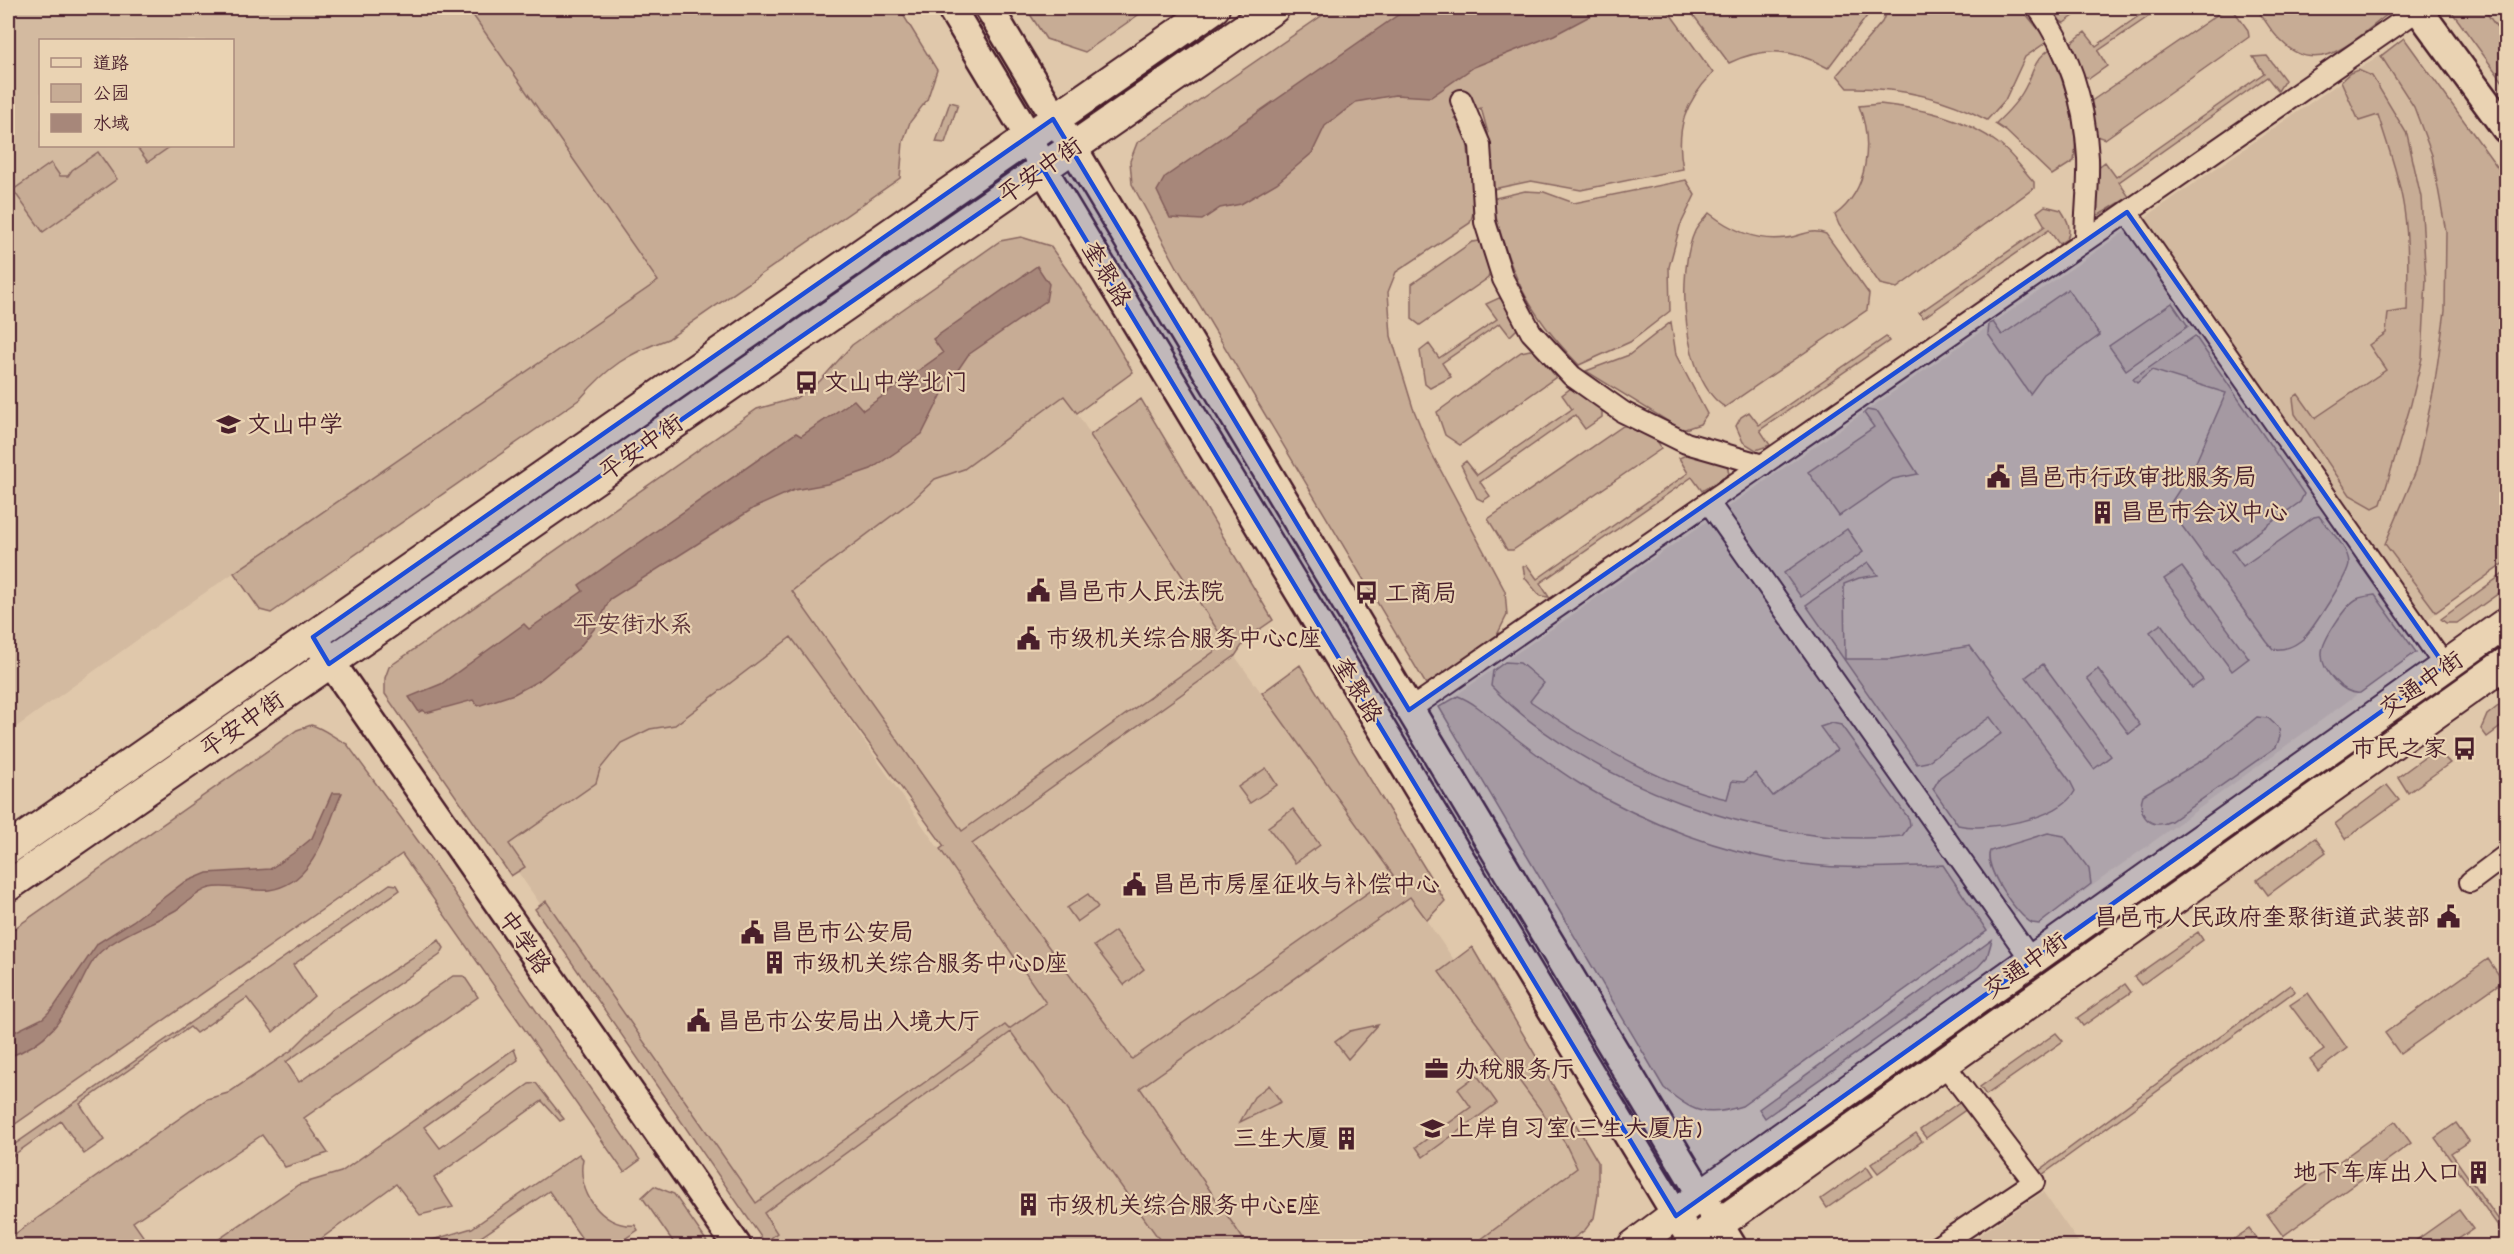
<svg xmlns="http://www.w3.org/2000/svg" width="2514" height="1254" font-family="Dekko,'LXGW WenKai TC',sans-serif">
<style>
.built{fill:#d3baa0;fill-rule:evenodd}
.green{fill:#c7ac95;stroke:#886660;stroke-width:1.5}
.water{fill:#a7877a;stroke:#825d5a;stroke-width:1.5}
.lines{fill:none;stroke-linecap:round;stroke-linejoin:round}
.street-casing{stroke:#4a1f2b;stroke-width:24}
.secondary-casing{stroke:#4a1f2b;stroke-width:32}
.primary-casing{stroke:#4a1f2b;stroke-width:34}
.street{stroke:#ead3b3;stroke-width:20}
.secondary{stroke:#ead3b3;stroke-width:27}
.primary{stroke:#ead3b3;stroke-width:30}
.marked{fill:#1d4ed8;fill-opacity:0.2;stroke:#1d4ed8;stroke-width:4.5;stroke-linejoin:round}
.labels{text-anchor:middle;stroke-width:4.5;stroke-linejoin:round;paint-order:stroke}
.street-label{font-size:24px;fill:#4a1f2b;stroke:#ead3b3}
.poi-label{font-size:24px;fill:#4a1f2b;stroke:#ead3b3;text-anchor:start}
.park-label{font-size:24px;fill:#5d343b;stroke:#ead3b3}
</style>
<rect width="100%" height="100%" fill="#e0c8ab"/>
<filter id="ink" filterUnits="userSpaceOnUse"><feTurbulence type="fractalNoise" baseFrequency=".0167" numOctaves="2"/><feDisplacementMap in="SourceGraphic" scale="12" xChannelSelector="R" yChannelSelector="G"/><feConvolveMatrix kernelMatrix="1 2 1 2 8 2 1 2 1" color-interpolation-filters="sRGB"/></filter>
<g filter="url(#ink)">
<path class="built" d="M8,8h826l69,105 -745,512 -150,108zM40,40h192v106h-192z
M2483,8h23v33z
M2404,38l102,141v383l-101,74 11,16 -377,272 -12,-3 -7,-10 -33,20 -245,175 -18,6 -18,1 -15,-4 -27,-21 -225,-381z
M1065,395l164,253 164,227 -269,213 -158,-250 -174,-248 122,-91 21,-20 29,-10z
M791,636l255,367 -37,26 154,217h-386l-275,-397 94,-66 4,-14 21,-26 29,-14 25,-4z
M1410,897l156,223 11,49 -105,77h-224l-109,-157z
M2043,1192l38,54h-118z"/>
<path class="green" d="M468,8h431l38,62 -10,30 -17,22 -7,20 -3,36 -232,161c-41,15 -59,27 -88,60l-309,214 -11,-3 -26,-37 424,-292z
M1026,8h122l-63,44 -39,-13z
M1333,8h333l47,65c-28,29 -38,56 -30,96l-102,21 -50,-9 -38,8 -5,-56 -7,-25 -26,10 11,14 9,75 -5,16 -74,49 -8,20 3,44 22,72 19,46 73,137 2,24 -10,20 -70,51 -250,-419 -45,-83 -2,-23 7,-18z
M1688,8h185l-45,60c-34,-19 -63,-22 -99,-5z
M1888,8h133l27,33 -23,16 -20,43 -18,20c-43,-23 -90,-33 -139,-32l-11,-13 45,-53z
M2049,8h36l-21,15 -6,-3z
M2150,8h11l-63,43 9,15 -17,12 -7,-2 -12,-33 14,-11 11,14z
M2232,8l16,22 1,7 -144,102 -12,-4 -3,-33 134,-92z
M2256,8h127l5,6c-32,24 -69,66 -107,27 -10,-9 -17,-23 -25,-33z
M2449,8h34l23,32v46z
M2404,38l102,141v383l-70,50 -51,-68 31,-73 18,-83 11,-77 1,-79 -14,-77 -18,-48 -33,-51z
M2050,49c13,30 30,80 24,112l-22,14 -46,-44 -11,-7c12,-11 23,-22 30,-36 10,-18 7,-26 25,-39z
M2267,56l18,24 -7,11 -11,-14 -148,105 10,15 -30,18 -4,-2 -2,-42 12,-9 11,15 148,-104 -11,-16z
M2358,70l14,6 35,58 14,63 5,83 -4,78 -11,46 -30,100 -8,4 -23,-13 -55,-81 -2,-16 5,-4 17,24 71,-48 -17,-25 17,-12 2,-20 19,-3c1,-34 2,-68 -3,-101 -5,-32 -16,-63 -26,-94l-19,6 -18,-40 9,-8z
M950,102l8,2 -13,39 -9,-1z
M1880,104c43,5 84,13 119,40 13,10 24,26 35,38v6l-137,100 -17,-4 -41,-59 -4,-10c34,-25 38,-73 24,-109z
M136,146h35l-23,16z
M98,152l19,27 -74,53 -30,-42 38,-27 9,13h8l4,-6z
M1686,180l9,15 -15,31 -11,41 1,44 -40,31 -51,23c-55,-56 -68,-91 -88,-166l34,-8 19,1 30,11z
M2045,206l16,4c6,9 11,18 6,29l-8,5 -10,-14 -126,88 -4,-5 126,-87 -8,-14z
M1709,213c22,17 48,29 77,25 16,-2 24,-10 40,-4l43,60 -2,16 -142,97c-43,-26 -49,-134 -30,-176 3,-6 10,-13 14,-18z
M1021,237l29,9 47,66 36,60 -56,41 -13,-17 -100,73 -29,10 -21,20 -122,92 170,240 264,-188 -136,-208 51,-36 132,221 -26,18 -12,18 -263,188 160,215 261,-184 -131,-182 38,-28 145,236 -18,19 -17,-23 -270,191 108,158h-84l-153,-214 -247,181 13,20 -12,10 -230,-334 11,-8 210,302 249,-178 4,4 37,-26 -106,-154 4,-3 -153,-209 -116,88 -25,4 -29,14 -21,26 -4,14 -87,61 16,23 -14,9 -126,-182v-16l4,-11 368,-258 39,-11 24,-17 32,-36 148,-104z
M1480,241l4,2 7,25 -3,10 -68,47 -8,-6v-35l60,-42z
M2068,289l32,46 -56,40 -14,19 -42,-60 1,-10 4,-2 9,13z
M1499,298l6,3 14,26 -9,9 -10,-13 -58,40 9,14 -21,11 -5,-4 -5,-33 9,-7 10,14 58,-39 -11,-15z
M2172,303l16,23 -62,44 -17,-24z
M1671,322l5,33 31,59 -7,10 -18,6 -96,-59 43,-16z
M2195,336l109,158 -4,8 -68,49 11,15 71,-49 5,-1c10,14 29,30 30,47 0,11 -37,67 -46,76 -10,8 -18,11 -30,10l-6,-7 -99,-135 25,-38 33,-76 -74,-23 -15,13 -4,-4z
M1886,337l3,4 -129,89 10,15 -14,5 -13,-8 -7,-16 5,-9 8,-5 10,13z
M1530,350l5,1 21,26 -96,68 -15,-10 -8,-23 84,-60z
M1571,388l6,1 25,17v11l-17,12 -10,-14 -95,67 10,14 -7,5 -6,-3 -16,-33 5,-4 11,14 95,-66 -10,-14z
M1867,410l11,2 40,62 -25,5 -54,37 -31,-44 66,-45 -10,-14z
M1623,426c12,-2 35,9 38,23l-148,101h-6l-19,-31z
M1691,453l36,11 2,10 -27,17 -10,-14 -152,106 9,14 -9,-1 -15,-18 -2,-11 4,-2 10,14 151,-106 -9,-15z
M1847,529l16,23 -62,45 -17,-24z
M1868,562l10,13 -19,3 -15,6 1,75h46l79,-13 100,135 5,10c-14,28 -88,41 -117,34l-25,-36 7,-12 62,-44 -12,-16 -63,45 -10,2 -111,-159z
M2182,567l67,91 -17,13 -68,-92z
M2506,572v16l-49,35h-11l-5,-4z
M2375,595l41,57 -56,41c-17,2 -39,-23 -38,-40 0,-12 24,-49 35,-54 6,-3 12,-3 18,-4z
M2161,624l42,56 -11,8 -42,-56z
M1505,662l15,1 24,20 -14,18c54,37 133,85 197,98l5,-18 12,1 11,-9 18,23 64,-46 -17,-23 12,-4 9,2 68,94 1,6 -8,11c-133,15 -318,-53 -411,-150l2,-15z
M2043,664l68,92 -17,13 -68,-92z
M2098,669l42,56 -11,9 -42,-56z
M1458,696c21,8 37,27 55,40 22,17 44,34 67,48 67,40 145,70 222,80 46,6 95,3 141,1l44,66 -245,175c-37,12 -49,6 -78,-18l-225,-381z
M2506,700v23l-19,14 -6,-8 6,-14z
M2257,717l11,1 11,10 1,9 -4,10 -105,74c-20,10 -35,-6 -28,-26l65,-38z
M311,725c13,3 23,13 36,19l71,97 222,319 -16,12 -222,-318 -394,275v-196l289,-203z
M2428,755l15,1 7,7 -42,30 -10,-16z
M1266,768l11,17 -27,18 -12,-16z
M2387,785l12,15 -54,39 -10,-15z
M1293,809l27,36 -25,18 -27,-36z
M2048,833l16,3 25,33 2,15 -52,40 -7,-1c-15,-7 -49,-56 -42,-72z
M2315,838l11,14 -58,43 -11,-15z
M390,884l7,1 3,5 -107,75 21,31 -41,36 -26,-34 -51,35 -6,-6 -110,77 24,36 -20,14 -23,-33 -53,38v-10z
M1088,894l10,13 -21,15 -10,-14z
M1115,931l29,38 -20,16 -30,-39z
M2198,932l5,8 -62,45 -7,-8z
M439,940l5,8 -4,7 -154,107 13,20 154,-106h11l14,21 -174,121 24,35 -43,14 -23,-32 -129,87 17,24h-48l-2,-2 -5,2h-87v-7l199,-140 21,-6 64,-43 40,-40z
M1992,940l-5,17 -9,10 -213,151 -6,-9z
M1472,947l126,215v33l-4,23 -9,12 -22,16h-91l105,-78 -12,-25 -126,-171z
M2488,959l15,22 -103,73 -15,-21z
M2125,984l6,8 -48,34 -6,-8z
M2290,985l5,6 -260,189 -3,-4z
M2308,993l39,55 -29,23 -8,-11 14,-10 -34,-45z
M1378,1025l-30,34 -13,-17 15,-11z
M2056,1033l7,8 -77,54 -6,-8z
M514,1049l4,11 -94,67 16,21 89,-64 7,-1 28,36 -4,2 -18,-20 -108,77 19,29 -33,8 -24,-31 -85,62h-102l89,-61 43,-13z
M1477,1075l20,28 -74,54 -7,-10 55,-40 -13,-18z
M1269,1085l12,17 -41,20 14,-25z
M1965,1098l6,8 -45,32 -6,-8z
M2395,1121l16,22 -128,93 -16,-22z
M2456,1123l13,18 -18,12 55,77v7l-71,-99z
M1916,1133l6,8 -44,32 -7,-9z
M579,1154l4,5c-7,31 18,69 52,66l3,5 -24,16h-27l-38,-55 -68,46 6,9h-66l8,-5 43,-13z
M1867,1167l6,9 -46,32 -6,-9z
M654,1186l20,8 36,52h-34l-34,-49z
M2459,1210l14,19 -25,17h-40z
M2249,1229l13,17h-38z"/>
<path class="water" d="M1408,8h197l-51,27 -80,32 -43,30 -36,-2 -39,7 -31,24 -13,27 -35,30 -36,21 -21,4 -18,12 -32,-2 -13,-27 8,-14z
M1037,266l12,18 -3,17 -78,54 -25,37 -21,42 -14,10 -37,25 -44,15 -33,6 -40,18 -144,91 -12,25 -20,25 -40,32 -24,13 -36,12 -5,-6 -47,13 -3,-3 -4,2 -10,-15 32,-13 83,-60 5,5 54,-38 -4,-6 217,-152 5,3 53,-36 9,10 80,-57 -10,-14z
M332,793h10c-16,34 -26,91 -73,97 -19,2 -40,-6 -59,-2 -13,3 -23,15 -34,22 -24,14 -51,22 -72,39 -11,8 -17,22 -23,34 -17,36 -34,61 -73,74v-22l35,-17 11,-11 44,-64 35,-22 50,-38 24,-10 63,-4 25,-17 17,-14z"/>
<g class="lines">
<defs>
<path id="street" d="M2038,8c32,44 47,96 50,150 1,28 -3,56 -3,83
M1461,100l19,45 5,77 18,57 28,53 41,44 51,36 63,31 77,22
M2127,212l318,454
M1709,503l323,458
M1409,710l1009,-700
M2470,882l36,-27
M1938,1246l96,-64 -90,-118"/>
<path id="secondary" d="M951,8l79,131 13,30 652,1077
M989,8l743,1238
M2417,8l89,121
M318,644l419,602"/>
<path id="primary" d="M8,849l1206,-841
M8,886l1266,-878
M1633,1246l68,-51 805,-572
M1688,1246l818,-583"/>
</defs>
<use href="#street" class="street-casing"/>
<use href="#secondary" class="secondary-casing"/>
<use href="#primary" class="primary-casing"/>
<use href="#street" class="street"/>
<use href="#secondary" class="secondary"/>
<use href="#primary" class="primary"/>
</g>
</g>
<path class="marked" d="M1053,119l356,591 718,-498 318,454 -769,550 -633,-1047 -714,495 -16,-27z"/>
<defs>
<symbol id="bus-bare" viewBox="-9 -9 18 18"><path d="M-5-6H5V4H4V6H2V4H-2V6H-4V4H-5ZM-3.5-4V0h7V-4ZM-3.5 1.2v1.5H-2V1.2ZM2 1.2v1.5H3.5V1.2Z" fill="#4a1f2b" stroke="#ead3b3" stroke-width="2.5" paint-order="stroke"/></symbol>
<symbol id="school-bare" viewBox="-9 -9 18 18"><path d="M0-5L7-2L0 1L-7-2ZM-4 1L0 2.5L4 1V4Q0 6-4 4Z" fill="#4a1f2b" stroke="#ead3b3" stroke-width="2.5" paint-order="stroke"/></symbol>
<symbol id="civic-bare" viewBox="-9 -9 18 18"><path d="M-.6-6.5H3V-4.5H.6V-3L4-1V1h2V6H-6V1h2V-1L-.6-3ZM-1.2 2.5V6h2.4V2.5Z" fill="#4a1f2b" stroke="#ead3b3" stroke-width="2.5" paint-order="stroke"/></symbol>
<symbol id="building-bare" viewBox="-9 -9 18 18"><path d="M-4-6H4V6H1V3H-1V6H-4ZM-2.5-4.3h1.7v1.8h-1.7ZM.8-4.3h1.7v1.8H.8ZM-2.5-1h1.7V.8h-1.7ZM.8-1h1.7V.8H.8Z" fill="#4a1f2b" stroke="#ead3b3" stroke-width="2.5" paint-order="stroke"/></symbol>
<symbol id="office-bare" viewBox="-9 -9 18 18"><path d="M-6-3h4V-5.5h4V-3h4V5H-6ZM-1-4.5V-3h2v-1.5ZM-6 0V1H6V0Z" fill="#4a1f2b" stroke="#ead3b3" stroke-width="2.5" paint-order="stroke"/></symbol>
</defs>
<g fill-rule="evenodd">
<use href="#bus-bare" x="790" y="366" width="33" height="33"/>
<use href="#school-bare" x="212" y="408" width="33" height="33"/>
<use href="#civic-bare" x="1982" y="460" width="33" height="33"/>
<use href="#building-bare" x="2086" y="496" width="33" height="33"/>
<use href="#civic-bare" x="1022" y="574" width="33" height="33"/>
<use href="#bus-bare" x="1350" y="576" width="33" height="33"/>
<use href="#civic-bare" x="1012" y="622" width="33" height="33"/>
<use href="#bus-bare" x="2448" y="732" width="33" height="33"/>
<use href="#civic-bare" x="1118" y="868" width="33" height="33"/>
<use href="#civic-bare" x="2432" y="900" width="33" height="33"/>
<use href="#civic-bare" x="736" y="916" width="33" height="33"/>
<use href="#building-bare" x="758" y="946" width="33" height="33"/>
<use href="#civic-bare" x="682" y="1004" width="33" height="33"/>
<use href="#office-bare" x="1420" y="1052" width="33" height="33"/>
<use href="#school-bare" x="1416" y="1112" width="33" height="33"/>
<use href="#building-bare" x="1330" y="1122" width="33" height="33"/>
<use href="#building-bare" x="2462" y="1156" width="33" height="33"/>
<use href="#building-bare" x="1012" y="1188" width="33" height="33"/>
</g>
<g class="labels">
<g class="street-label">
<text transform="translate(1040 170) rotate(-35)" y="8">平安中街</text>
<text transform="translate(1107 274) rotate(59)" y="8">奎聚路</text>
<text transform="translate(641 447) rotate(-35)" y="8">平安中街</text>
<text transform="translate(2421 684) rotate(-35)" y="8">交通中街</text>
<text transform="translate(1358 690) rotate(59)" y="8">奎聚路</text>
<text transform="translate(242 724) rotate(-35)" y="8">平安中街</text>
<text transform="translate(525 942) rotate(55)" y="8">中学路</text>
<text transform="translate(2025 965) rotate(-35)" y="8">交通中街</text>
</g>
<g class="poi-label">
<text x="824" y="390">文山中学北门</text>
<text x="247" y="432">文山中学</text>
<text x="2017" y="485">昌邑市行政审批服务局</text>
<text x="2120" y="520">昌邑市会议中心</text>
<text x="1056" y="599">昌邑市人民法院</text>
<text x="1385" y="601">工商局</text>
<text x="1046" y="646">市级机关综合服务中心C座</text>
<text x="2447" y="756" text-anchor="end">市民之家</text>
<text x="1152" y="892">昌邑市房屋征收与补偿中心</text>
<text x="2430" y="925" text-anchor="end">昌邑市人民政府奎聚街道武装部</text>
<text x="770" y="940">昌邑市公安局</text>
<text x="792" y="971">市级机关综合服务中心D座</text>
<text x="717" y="1029">昌邑市公安局出入境大厅</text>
<text x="1455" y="1077">办税服务厅</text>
<text x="1450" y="1136">上岸自习室(三生大厦店)</text>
<text x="1329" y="1146" text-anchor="end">三生大厦</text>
<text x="2461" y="1180" text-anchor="end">地下车库出入口</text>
<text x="1046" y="1213">市级机关综合服务中心E座</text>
</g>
<g class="park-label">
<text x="633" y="632">平安街水系</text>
</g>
</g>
<rect width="2514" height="1254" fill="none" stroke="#ead3b3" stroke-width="30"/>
<rect x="15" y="15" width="2484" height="1224" fill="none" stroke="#4a1f2b" stroke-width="2" filter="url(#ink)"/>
<rect x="39" y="39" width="195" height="108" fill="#ead3b3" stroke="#aa8b7d" stroke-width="1.5"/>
<rect x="51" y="58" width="30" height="9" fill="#ead3b3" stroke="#aa8b7d" stroke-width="1.5"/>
<text x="93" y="69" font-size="18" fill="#4a1f2b">道路</text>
<rect x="51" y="84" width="30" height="18" fill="#c7ac95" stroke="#aa8b7d" stroke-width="1.5"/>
<text x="93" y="99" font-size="18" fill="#4a1f2b">公园</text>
<rect x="51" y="114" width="30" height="18" fill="#a7877a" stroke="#aa8b7d" stroke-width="1.5"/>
<text x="93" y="129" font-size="18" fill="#4a1f2b">水域</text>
</svg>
